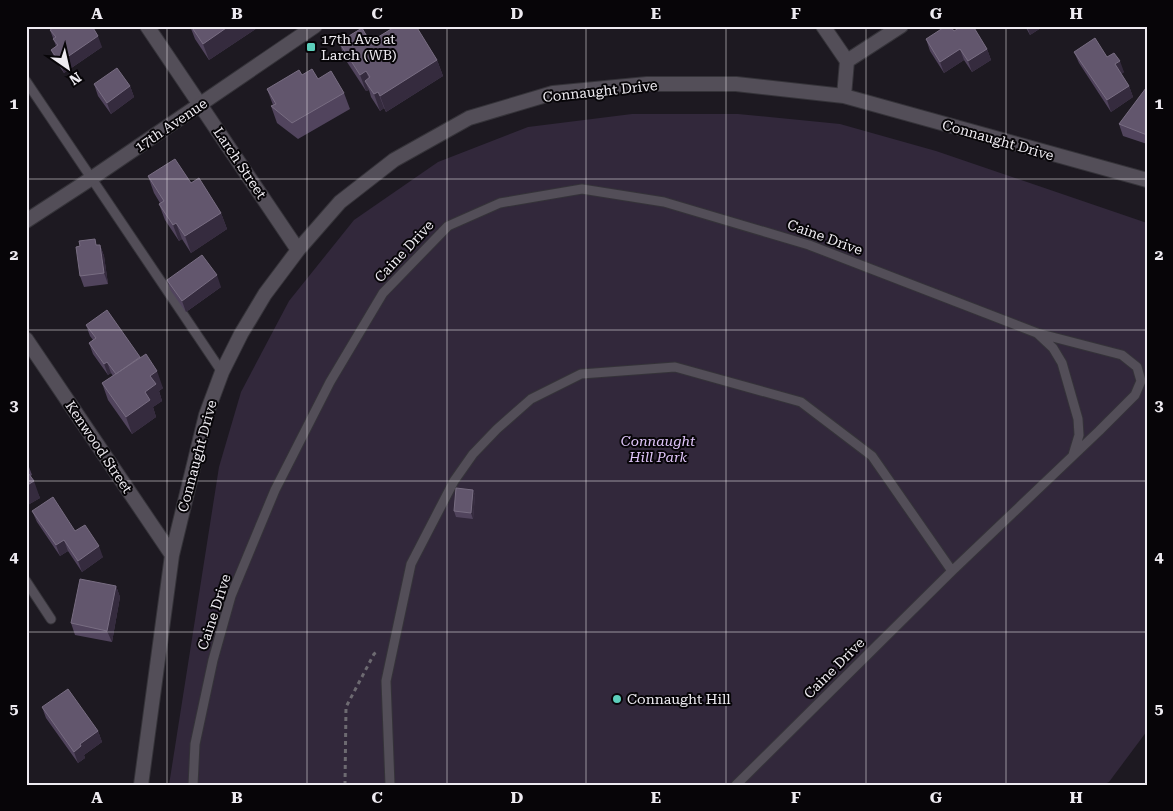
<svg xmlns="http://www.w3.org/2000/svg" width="1173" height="811" font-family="'Roboto Serif',serif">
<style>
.green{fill:#32283b}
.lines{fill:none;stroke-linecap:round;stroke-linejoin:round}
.service-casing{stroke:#353339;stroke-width:11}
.minor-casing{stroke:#353339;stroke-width:16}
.tertiary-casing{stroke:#353339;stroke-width:16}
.path{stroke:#6d6a71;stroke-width:3;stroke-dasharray:4 4;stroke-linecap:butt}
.service{stroke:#534e58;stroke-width:9}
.minor{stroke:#534e58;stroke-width:14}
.tertiary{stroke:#534e58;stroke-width:14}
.wall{fill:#51445d}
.shaded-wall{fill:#352b3e}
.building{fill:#62566d;stroke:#786d82}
.grid{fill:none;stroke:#eeebf1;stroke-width:1;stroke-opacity:0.55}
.poi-dot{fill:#5ccebb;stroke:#070508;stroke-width:2}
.labels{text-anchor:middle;stroke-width:4;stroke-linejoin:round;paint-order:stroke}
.poi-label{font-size:14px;fill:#eeebf1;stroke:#070508;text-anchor:start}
.street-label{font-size:14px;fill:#eeebf1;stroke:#070508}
.park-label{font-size:14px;font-style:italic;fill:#e1c6fb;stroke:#070508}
.neatline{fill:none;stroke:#eeebf1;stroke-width:2}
.grid-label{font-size:16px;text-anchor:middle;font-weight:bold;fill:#eeebf1}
</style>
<rect width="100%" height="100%" fill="#1d1921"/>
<path class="green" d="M632,114h106l102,10 96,27 211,72v508l-38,51 -7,3h-933l50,-318 22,-75 48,-91 65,-81 84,-58 90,-35z"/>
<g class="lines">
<defs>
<path id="service" d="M26,81l196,291
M1037,333l16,15 9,15 16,56 1,16 -6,20
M26,581l25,38
M193,785l2,-41 18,-84 18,-64 44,-106 55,-108 53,-89 65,-67 52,-23 82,-14 82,13 145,43 228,88 85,22 15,12 4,14 -6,14 -36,36 -147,140 -216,214
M390,785l-4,-104 25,-117 43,-83 19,-27 24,-25 34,-30 50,-25 94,-7 126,35 71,54 80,115"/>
<path id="minor" d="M147,26l151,224
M823,26l24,35
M847,61l54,-35
M844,96l3,-35
M26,339l146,216
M141,785l31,-230 34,-140 16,-43 19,-38 24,-40 33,-44 42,-48 54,-42 75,-42 84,-25 94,-9h89l108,12 303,84"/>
<path id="tertiary" d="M26,221l66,-43 223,-152"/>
</defs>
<use href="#service" class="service-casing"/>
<use href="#minor" class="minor-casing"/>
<use href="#tertiary" class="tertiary-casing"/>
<path class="path" d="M345,785l1,-78 28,-53 3,-2"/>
<use href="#service" class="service"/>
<use href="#minor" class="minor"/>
<use href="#tertiary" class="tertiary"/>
</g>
<path class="wall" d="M190,26h70l-51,34 -14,-21z
M1025,26h19l-14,9z
M50,30l52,17 -38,26 -8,-12 -5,-11 5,-4z
M954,31l33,18 4,11 -19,12 -8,-12 -20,13 -14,-22 -4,-12z
M375,39l62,21 6,16 -57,36 -2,-4 -4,3 -9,-14 -2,-7 -3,1 -21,-32 -6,-17z
M1074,52l33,5 17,15 -3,2 8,12 4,11 -22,15 -32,-49z
M302,75l16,4 26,14 6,16 -52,30 -21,-16 -6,-17 2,-1 -6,-16z
M94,84l36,2 4,11 -23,17 -13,-18z
M1147,89v55l-24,-8 -4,-12z
M148,176l43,7 30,30 6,16 -36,24 -9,-14 -3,2 -14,-21 -6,-16 1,-1 -6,-10z
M97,245h3l4,11 4,28 -24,3 -4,-11z
M167,280l54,7 -35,25 -15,-21z
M86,325l54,32 23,31 -4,3 3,10 -9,6 3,10 -24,17 -24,-34 -6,-17 11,-7 -2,-3 -3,2 -15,-21 -4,-11 4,-3 -3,-4z
M26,459l6,16 -2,1 10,22 -14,8z
M473,490l2,5 -2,24 -17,-2 -2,-6z
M32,511l43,20 28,26 -21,15 -14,-21 -8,5 -23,-34z
M116,586l4,11 -8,45 -37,-7 -4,-12z
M42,707l56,24 4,11 -18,13 1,3 -7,5 -32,-45z"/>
<path class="shaded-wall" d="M229,26h31l-51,34 -6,-16z
M1027,26h17l-14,9z
M98,36l4,11 -38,26 -4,-11z
M960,49l4,11 -20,13 -4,-11z
M987,49l4,11 -19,12 -4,-11z
M437,60l6,16 -57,36 -6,-16z
M1120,61l4,11 -5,4 -4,-12z
M366,71l6,16 -7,-6 4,9 -3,1 -6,-16z
M130,86l4,11 -23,17 -4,-11z
M1129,86l4,11 -22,15 -4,-12z
M378,92l6,16 -4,3 -6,-17z
M221,213l6,16 -36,24 -6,-17z
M176,223l6,16 -3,2 -6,-16z
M100,245l4,11 4,28 -4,-11z
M217,275l4,12 -35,25 -4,-11z
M107,362l4,11 -3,2 -4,-11z
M157,371l6,17 -4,3 3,10 -9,6 3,10 -24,17 -6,-17 19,-25 5,-16z
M34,481l6,17 -14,8v-20z
M473,490l2,5 -2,24 -2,-6z
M64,540l4,11 -8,5 -4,-11z
M99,546l4,11 -21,15 -4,-11z
M116,586l4,11 -8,45 -5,-11z
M98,731l4,11 -18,13 1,3 -7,5 -4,-11 6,-8z"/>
<path class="building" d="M56,26h36l6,10 -38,26 -9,-12 7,-5 -5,-6 3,-2 -6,-7z
M191,26h38l-26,18z
M396,26h20l21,34 -57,36 -2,-4 -4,2 -9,-13 5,-4 -4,-6 -6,4 -21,-33 23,-14 7,12 5,-4 1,3z
M946,26h4l4,5 8,-5h11l14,23 -19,12 -8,-12 -20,13 -14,-23z
M1095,38l12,19 7,-4 6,8 -5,3 14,22 -22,14 -33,-48z
M117,68l13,18 -23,17 -13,-19z
M312,69l6,10 13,-8 13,22 -52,30 -21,-17 5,-2 -9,-15 32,-19 3,5z
M1146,88l1,1v46l-28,-11z
M175,159l16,24 8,-5 22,35 -36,23 -9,-13 -3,2 -14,-21 5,-3 -16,-25z
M95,239l1,6h4l4,28 -24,3 -4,-29 4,-1 -1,-5z
M202,255l15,20 -35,26 -15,-21z
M107,310l33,47 -24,17 -9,-12 -3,2 -15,-21 7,-5 -10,-13z
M146,354l11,17 -7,5 6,8 -11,8 5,8 -24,17 -24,-34z
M26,470l8,11 -8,5z
M456,488l17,2 -2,23 -17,-2z
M53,497l22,34 10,-6 14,21 -21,15 -14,-21 -8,5 -24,-34z
M80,579l36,7 -9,45 -36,-8z
M68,689l30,42 -18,13 1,2 -7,6 -32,-45z"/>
<path class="grid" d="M167,26v759M307,26v759M447,26v759M586,26v759M726,26v759M866,26v759M1006,26v759M26,179h1121M26,330h1121M26,481h1121M26,632h1121"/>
<g class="poi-dot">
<rect x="306" y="42" width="10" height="10" rx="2.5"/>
<circle cx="617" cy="699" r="5"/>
</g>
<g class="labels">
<g class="poi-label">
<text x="321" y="44">17th Ave at<tspan x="321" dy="16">Larch (WB)</tspan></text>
<text x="627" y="704">Connaught Hill</text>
</g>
<g class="street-label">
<text transform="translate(600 91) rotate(-6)" y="5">Connaught Drive</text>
<text transform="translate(171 125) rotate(-34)" y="5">17th Avenue</text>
<text transform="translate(998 140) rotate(16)" y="5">Connaught Drive</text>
<text transform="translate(240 163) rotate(56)" y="5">Larch Street</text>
<text transform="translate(825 237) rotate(20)" y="5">Caine Drive</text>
<text transform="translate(404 251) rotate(-47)" y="5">Caine Drive</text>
<text transform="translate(99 447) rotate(56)" y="5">Kenwood Street</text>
<text transform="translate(197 456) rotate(-75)" y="5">Connaught Drive</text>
<text transform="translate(214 612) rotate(-72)" y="5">Caine Drive</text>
<text transform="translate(834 668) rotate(-45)" y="5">Caine Drive</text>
</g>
<g class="park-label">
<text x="658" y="446">Connaught<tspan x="658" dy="16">Hill Park</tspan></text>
</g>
</g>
<rect width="1173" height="811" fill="none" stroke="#070508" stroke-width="55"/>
<g transform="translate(68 68) rotate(146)" stroke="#070508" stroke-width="4" paint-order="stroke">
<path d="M0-4L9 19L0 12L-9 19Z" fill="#eeebf1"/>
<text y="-8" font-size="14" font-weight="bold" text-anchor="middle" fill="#eeebf1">N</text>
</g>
<rect x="28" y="28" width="1118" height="756" class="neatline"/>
<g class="grid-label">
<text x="97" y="19">A</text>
<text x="237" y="19">B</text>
<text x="377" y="19">C</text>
<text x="517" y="19">D</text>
<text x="656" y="19">E</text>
<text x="796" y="19">F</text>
<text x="936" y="19">G</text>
<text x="1076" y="19">H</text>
<text x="14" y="109">1</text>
<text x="1159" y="109">1</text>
<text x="14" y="260">2</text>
<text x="1159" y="260">2</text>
<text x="14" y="411">3</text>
<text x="1159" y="411">3</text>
<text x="14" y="562">4</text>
<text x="1159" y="562">4</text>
<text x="14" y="714">5</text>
<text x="1159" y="714">5</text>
<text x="97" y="803">A</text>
<text x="237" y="803">B</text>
<text x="377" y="803">C</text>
<text x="517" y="803">D</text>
<text x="656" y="803">E</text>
<text x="796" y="803">F</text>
<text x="936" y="803">G</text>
<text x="1076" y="803">H</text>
</g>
</svg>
